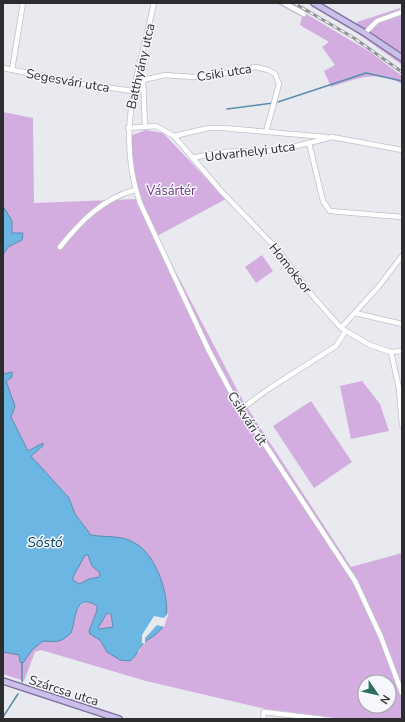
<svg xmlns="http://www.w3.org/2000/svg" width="405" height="722" font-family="'Nunito Sans',sans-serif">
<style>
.green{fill:#d3ade0;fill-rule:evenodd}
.water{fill:#6cb6e3;stroke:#598dad;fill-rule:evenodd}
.pier{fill:#e9eaef}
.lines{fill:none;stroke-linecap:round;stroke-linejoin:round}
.stream{stroke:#598dad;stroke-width:1.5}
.minor-casing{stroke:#c0c1c7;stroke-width:6}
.major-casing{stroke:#7d6f9e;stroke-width:8}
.minor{stroke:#fff;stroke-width:4.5}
.major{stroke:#cbbee9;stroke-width:5.5}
.rail-casing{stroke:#929397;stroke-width:3}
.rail{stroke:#f6f7fd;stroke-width:1.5;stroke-dasharray:4.5;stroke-linecap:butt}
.labels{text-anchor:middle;stroke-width:3;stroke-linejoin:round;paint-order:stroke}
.street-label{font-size:13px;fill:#2c2d2f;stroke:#f6f7fd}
.park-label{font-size:13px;fill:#703881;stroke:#f6f7fd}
.water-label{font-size:14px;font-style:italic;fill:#01415f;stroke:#f6f7fd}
</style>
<rect width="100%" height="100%" fill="#e9eaef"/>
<path class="green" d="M276,3h12l82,49 32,24v8c-25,-15 -46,-5 -71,3l-7,-16 11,-6 -13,-18 7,-5 -29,-17 2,-8z
M400,8l2,7v50l-45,-32v-11z
M3,112l30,6 1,85 104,-4 -11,-62 19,-7 17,3 63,66 -69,37 86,165 108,166 51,-14v166h-59l-77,-10 -120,-28 -105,-31 -6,2 -11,29 -21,-7v-41l64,-76 7,65c2,-13 8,-26 23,-16v4l-8,21 1,3 10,6 7,12h32l3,-8 5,-2 -48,-65 -10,2 -10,5 -6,-4v-6l12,-20 3,1 3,-20 -16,-21 -6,-16 -39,-43 13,-8v-4l-15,8 -17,-34 4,-11 -9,-25 6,-9 -9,2zM365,682h24v24h-24z
M262,255l11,16 -17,12 -11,-16z
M362,381l18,23 9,27 -38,8 -11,-53z
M311,401l41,61 -38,26 -41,-62z
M107,613l4,1 2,13 -14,3v-7z"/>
<path class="water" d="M3,206l9,15v12h11l-1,7 -14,7 -5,8z
M12,372v5l-6,4 9,25 -4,11 17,34 15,-8v3l-12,10 38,42 6,16 16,21c16,3 32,-1 47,10 20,13 37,62 24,83 -5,7 -13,10 -19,16 -5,4 -6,12 -13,17l-10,-1 -13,-8 -7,-12 -10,-6 -1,-3 8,-21v-4c-23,-15 -21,15 -26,27 -11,10 -13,9 -28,8l-11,9 -9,13 -3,-1 -1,-7 -16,-3v-278zM85,555h3l4,11 8,7 -1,4 -10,2 -10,5 -6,-4v-3zM107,613l4,1 2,13 -14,2 -1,-1z"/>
<path class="pier" d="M169,612l-5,15 -7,-2 -12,13v6l-3,-1v-8l12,-19 10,2z"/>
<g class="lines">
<path class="stream" d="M278,102l88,-29 36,8
M227,109l46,-6
M22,663v19
M3,717l15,-23"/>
<defs>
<path id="minor" d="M154,3c-15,70 -39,128 -14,200l69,148 24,45 122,185 26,56 21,56
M284,3l20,11
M365,33l12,-12 25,-9
M3,68l80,16 50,7
M12,70l11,-67
M136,79l7,1 22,-5 27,2 19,-1 45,-9 12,3 7,4 4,10 -13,48
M143,80l2,46
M128,128l28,-2 18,10 48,56 56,58 34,45 29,33 29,17 21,7 11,-1
M174,136l35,-8h14l103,9
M309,143l14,58 7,10 72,6
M192,158l28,-6 61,-2 51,-13 70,13
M60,247c20,-25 43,-49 75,-57
M355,313l47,11
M341,328l38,-42 23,-30
M391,352l8,36 3,37
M241,409l29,-21 66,-42 9,-14
M263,719l1,-7 59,7"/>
<path id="major" d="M314,3l51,30 37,25
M3,681l116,38"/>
</defs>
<use href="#minor" class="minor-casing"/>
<use href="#major" class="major-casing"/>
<use href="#minor" class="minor"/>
<use href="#major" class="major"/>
<defs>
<path id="rail" d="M294,3l60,35 48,34"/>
</defs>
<use href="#rail" class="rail-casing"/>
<use href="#rail" class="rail"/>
</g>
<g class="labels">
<g class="street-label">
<text transform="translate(140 66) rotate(-77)" y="5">Batthyány utca</text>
<text transform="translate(224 72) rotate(-9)" y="5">Csiki utca</text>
<text transform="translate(68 80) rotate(10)" y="5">Segesvári utca</text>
<text transform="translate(250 151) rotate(-7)" y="5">Udvarhelyi utca</text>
<text transform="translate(291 268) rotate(52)" y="5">Homoksor</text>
<text transform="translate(248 418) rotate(57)" y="5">Csikvári út</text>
<text transform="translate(64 690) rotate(18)" y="5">Szárcsa utca</text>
</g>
<g class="park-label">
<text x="171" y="195">Vásártér</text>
</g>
<g class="water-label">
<text x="45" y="547">Sóstó</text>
</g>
</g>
<rect width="405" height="722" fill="none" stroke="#2c2d2f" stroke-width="8"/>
<g transform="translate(377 694) rotate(124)"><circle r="19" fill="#f6f7fd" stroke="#a5a6ab"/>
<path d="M0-3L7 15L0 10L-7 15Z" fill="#2c6f61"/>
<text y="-6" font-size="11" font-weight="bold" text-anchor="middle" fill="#2c2d2f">N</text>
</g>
</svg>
